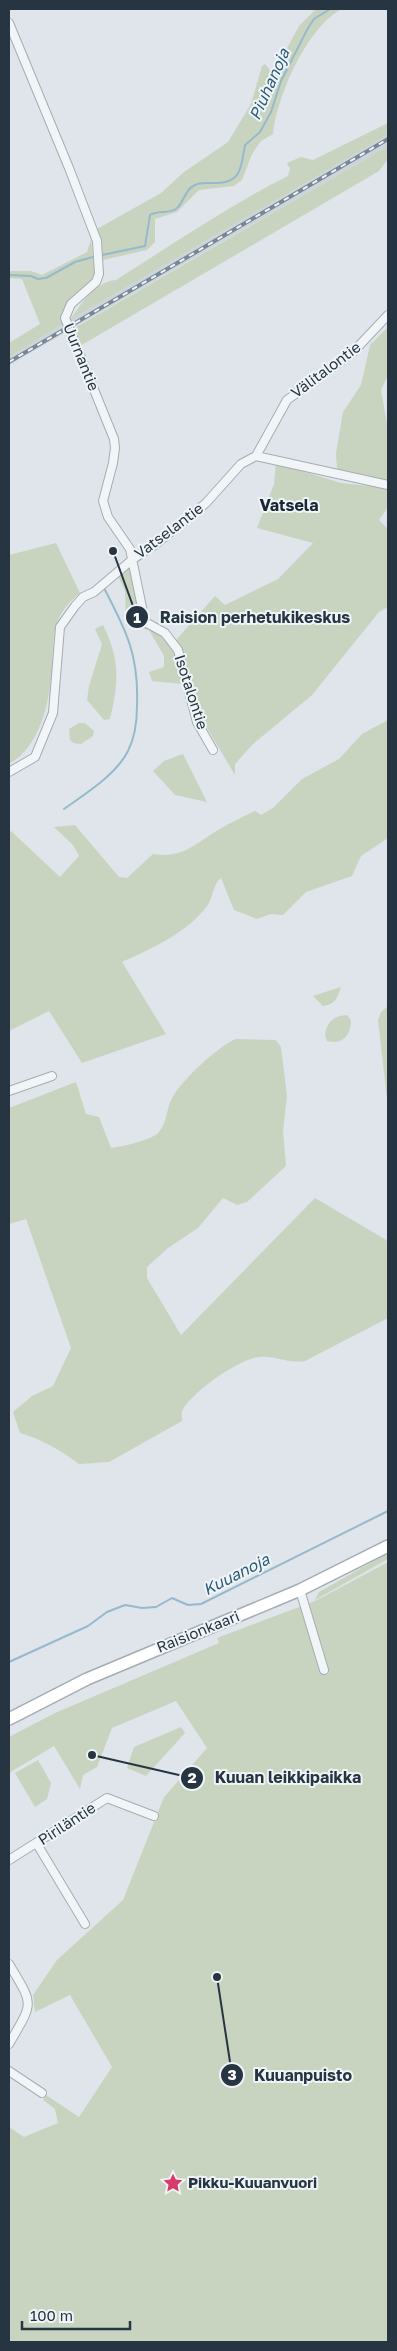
<svg xmlns="http://www.w3.org/2000/svg" width="397" height="2351" font-family="'Golos Text',sans-serif">
<style>
.built{fill:#cdd4dc}
.green{fill:#c8d4c0}
.lines{fill:none;stroke-linecap:round;stroke-linejoin:round}
.stream{stroke:#97b9cd;stroke-width:2}
.minor-casing{stroke:#a4adb4;stroke-width:10}
.secondary-casing{stroke:#a4adb4;stroke-width:14}
.minor{stroke:#f2f5f8;stroke-width:8}
.secondary{stroke:#fff;stroke-width:11}
.rail-casing{stroke:#778795;stroke-width:4}
.rail{stroke:#eff4f7;stroke-width:2;stroke-dasharray:5.5;stroke-linecap:butt}
.labels{text-anchor:middle;stroke-width:4;stroke-linejoin:round;paint-order:stroke}
.street-label{font-size:15px;fill:#273542;stroke:#eff4f7}
.poi-label{font-size:15px;font-weight:bold;fill:#273542;stroke:#eff4f7;text-anchor:start}
.water-label{font-size:16px;font-style:italic;fill:#2d5b7a;stroke:#eff4f7}
.neighbourhood-label{font-size:16px;font-weight:bold;fill:#192633;stroke:#eff4f7}
.leader{fill:none;stroke:#273542;stroke-width:2}
.callout-dot{fill:#273542;stroke:#eff4f7;stroke-width:2}
.mark-label{font-size:15px;text-anchor:middle;font-weight:bold;fill:#fff}
.callout-label{font-size:16px;text-anchor:middle;font-weight:bold;fill:#273542;stroke:#eff4f7;stroke-width:4;stroke-linejoin:round;paint-order:stroke}
</style>
<rect width="100%" height="100%" fill="#dfe5ea"/>
<path class="built" d="M388,135v11l-379,219v-8l54,-33z"/>
<path class="green" d="M316,9h26c-35,18 -65,87 -69,125l-12,7 -9,13 -10,26 -8,6 -35,4 -22,22 -22,7v23l-8,8 -44,10 -6,-31 64,-36 23,-21 44,-30 23,-38 11,-38 3,-2 8,10 26,-48z
M388,123v12l-318,185c12,-17 24,-38 46,-40 57,-36 112,-74 172,-104l2,-7 -3,-6 14,-6 12,3z
M388,146v13l-9,12 -299,175 -7,-17z
M91,239l4,37c-13,15 -33,28 -32,48l-54,33v-14l31,-19 -18,-45 -13,-1v-7h22l11,4 45,-23z
M388,327v48l-7,15 7,39v52l-51,-12 -1,-16 7,-41 18,-27 9,-40z
M276,463l65,20 47,5v19l-9,13 9,9v80l-2,-1 -7,4 -67,83 -59,49 -18,20v11l-34,-57 -12,-33 -3,-18 -10,-27 39,-44 10,9 53,-26 35,-36 -56,-15 17,-44z
M56,543l24,50c-10,8 -19,18 -23,30 -5,15 -4,31 -5,46 -3,34 -11,77 -43,95v-209z
M131,563l11,60c26,16 38,30 40,61l-30,-3 -3,-9 15,-5v-11l-15,-26 -23,-5 -1,-34 -7,-15z
M103,625c17,34 16,57 7,94l-6,1 -17,-20 2,-14 13,-42 -7,-15z
M388,720v118l-27,18 -9,20 -46,16 -23,23 -12,-1 -14,5 -23,-9 -13,-32c-8,6 -8,20 -14,28 -19,26 -56,43 -85,56l44,72 -84,29 -33,-52 -40,20v-198l2,-2 49,46 19,-21 -6,-11 -19,-18 21,-2 44,52 8,1 26,-24c31,5 42,-11 67,-25 11,-7 23,-12 35,-18l6,4 12,-7 29,-29 37,-20 23,-25z
M79,723h6l9,8 -1,5 -12,8 -7,-1 -4,-3 -1,-11z
M183,754l24,48 -32,-7 -22,-24 11,-10z
M341,987c-4,11 -5,17 -18,19l-10,-10z
M388,1006v102l-10,-88 3,-8z
M347,1015l4,5c0,15 -8,25 -24,21l-2,-6c2,-13 8,-19 22,-20z
M236,1039l40,1 5,7 6,49 -4,35 3,35 -39,36 -10,3 -14,-7 -25,30 -30,20 -21,19v11l34,57 134,-137 73,43v77l-83,43c-16,3 -31,-6 -46,-4 -21,2 -66,35 -76,52 -2,3 -1,8 -1,12l-73,41 -30,2c-17,-13 -38,-25 -59,-31l-7,-21 19,-16 21,-10 18,-38 -45,-129 -17,5v-116l67,-26 10,32 13,3 12,31c10,-1 40,-8 47,-15 10,-11 8,-24 14,-35 10,-18 46,-52 64,-59z
M388,1553v6l-73,41 4,-8z
M388,1562v780h-379v-215l15,10 34,-14 -3,-14 -12,-9 3,-5 33,22 33,-50 -42,-72 -35,17 -2,-17 24,-35 66,-60 41,-103 43,-49 -31,-47 -64,27 -15,39 -14,8 -3,14 -26,-43 -45,27v-36l46,-24 164,-70 -2,-5 98,-37z
M181,1727l4,6 -39,43 -19,-8 7,-21z
M38,1760l13,23 -4,16 -12,8 -20,-34z"/>
<g class="lines">
<path class="stream" d="M102,255l43,-9 5,-31c8,-5 18,-1 26,-6 8,-6 8,-19 19,-24 5,-3 12,-2 19,-2 28,1 27,-16 31,-38l15,-13 11,-20 10,-31 27,-53 6,-9 16,-10
M9,275l22,1 7,3 8,-1 29,-16 18,-5
M64,809c21,-15 52,-34 64,-58 7,-14 9,-30 9,-45 2,-50 -10,-74 -33,-118
M9,1662l79,-36 19,-14 18,-7 17,3 14,-1 16,-9 16,7 13,-1 187,-93"/>
<defs>
<path id="minor" d="M9,23l60,145 28,73 2,33 -3,8 -25,22 -6,14 49,121 1,9 -2,15 -10,38 5,16 22,32 15,73 20,11 13,17 19,72 16,28
M256,456l31,-56 66,-48 35,-37
M9,772l26,-15 18,-44 7,-86 15,-21 8,-9 11,-5 39,-33 23,-15 50,-41 35,-39 15,-8 132,29
M9,1091l43,-15
M300,1590l24,80
M37,1844l48,80
M9,1860l98,-62 47,18
M9,1964c25,42 25,37 0,80
M9,2071l33,22"/>
<path id="secondary" d="M9,1719l78,-40 213,-89 88,-44"/>
</defs>
<use href="#minor" class="minor-casing"/>
<use href="#secondary" class="secondary-casing"/>
<use href="#minor" class="minor"/>
<use href="#secondary" class="secondary"/>
<defs>
<path id="rail" d="M9,362l379,-223"/>
</defs>
<use href="#rail" class="rail-casing"/>
<use href="#rail" class="rail"/>
</g>
<defs>
<symbol id="sight-bare" viewBox="-9 -9 18 18"><path d="M0-6L1.8-2.2L6-1.7L2.9 1.2L3.7 5.4L0 3.3L-3.7 5.4L-2.9 1.2L-6-1.7L-1.8-2.2Z" fill="#d93a69" stroke="#eff4f7" stroke-width="2.5" paint-order="stroke"/></symbol>
</defs>
<g fill-rule="evenodd">
<use href="#sight-bare" x="159" y="2169" width="28" height="28"/>
</g>
<g class="labels">
<g class="street-label">
<text transform="translate(81 357) rotate(68)" y="5">Uurnantie</text>
<text transform="translate(326 370) rotate(-37)" y="5">Välitalontie</text>
<text transform="translate(169 531) rotate(-37)" y="5">Vatselantie</text>
<text transform="translate(191 692) rotate(72)" y="5">Isotalontie</text>
<text transform="translate(198 1632) rotate(-22)" y="5">Raisionkaari</text>
<text transform="translate(67 1824) rotate(-33)" y="5">Piriläntie</text>
</g>
<g class="poi-label">
<text x="188" y="2188">Pikku-Kuuanvuori</text>
</g>
<g class="water-label">
<text transform="translate(269 84) rotate(-66)" y="6">Piuhanoja</text>
<text transform="translate(236 1574) rotate(-27)" y="6">Kuuanoja</text>
</g>
<g class="neighbourhood-label">
<text x="289" y="511">Vatsela</text>
</g>
</g>
<path class="leader" d="M113 551L137 617M92 1755L192 1778M217 1977L232 2075"/>
<g class="callout-dot">
<circle cx="113" cy="551" r="5"/>
<circle cx="92" cy="1755" r="5"/>
<circle cx="217" cy="1977" r="5"/>
<circle cx="137" cy="617" r="12"/>
<circle cx="192" cy="1778" r="12"/>
<circle cx="232" cy="2075" r="12"/>
</g>
<g class="mark-label">
<text x="137" y="623">1</text>
<text x="192" y="1783">2</text>
<text x="232" y="2080">3</text>
</g>
<g class="callout-label">
<text x="255" y="623">Raision perhetukikeskus</text>
<text x="288" y="1783">Kuuan leikkipaikka</text>
<text x="303" y="2081">Kuuanpuisto</text>
</g>
<rect width="397" height="2351" fill="none" stroke="#273542" stroke-width="20"/>
<path d="M22 2321v8h108v-8" fill="none" stroke="#273542" stroke-width="2.5"/>
<text x="30" y="2321" font-size="15" fill="#273542" stroke="#eff4f7" stroke-width="4" paint-order="stroke">100 m</text>
</svg>
